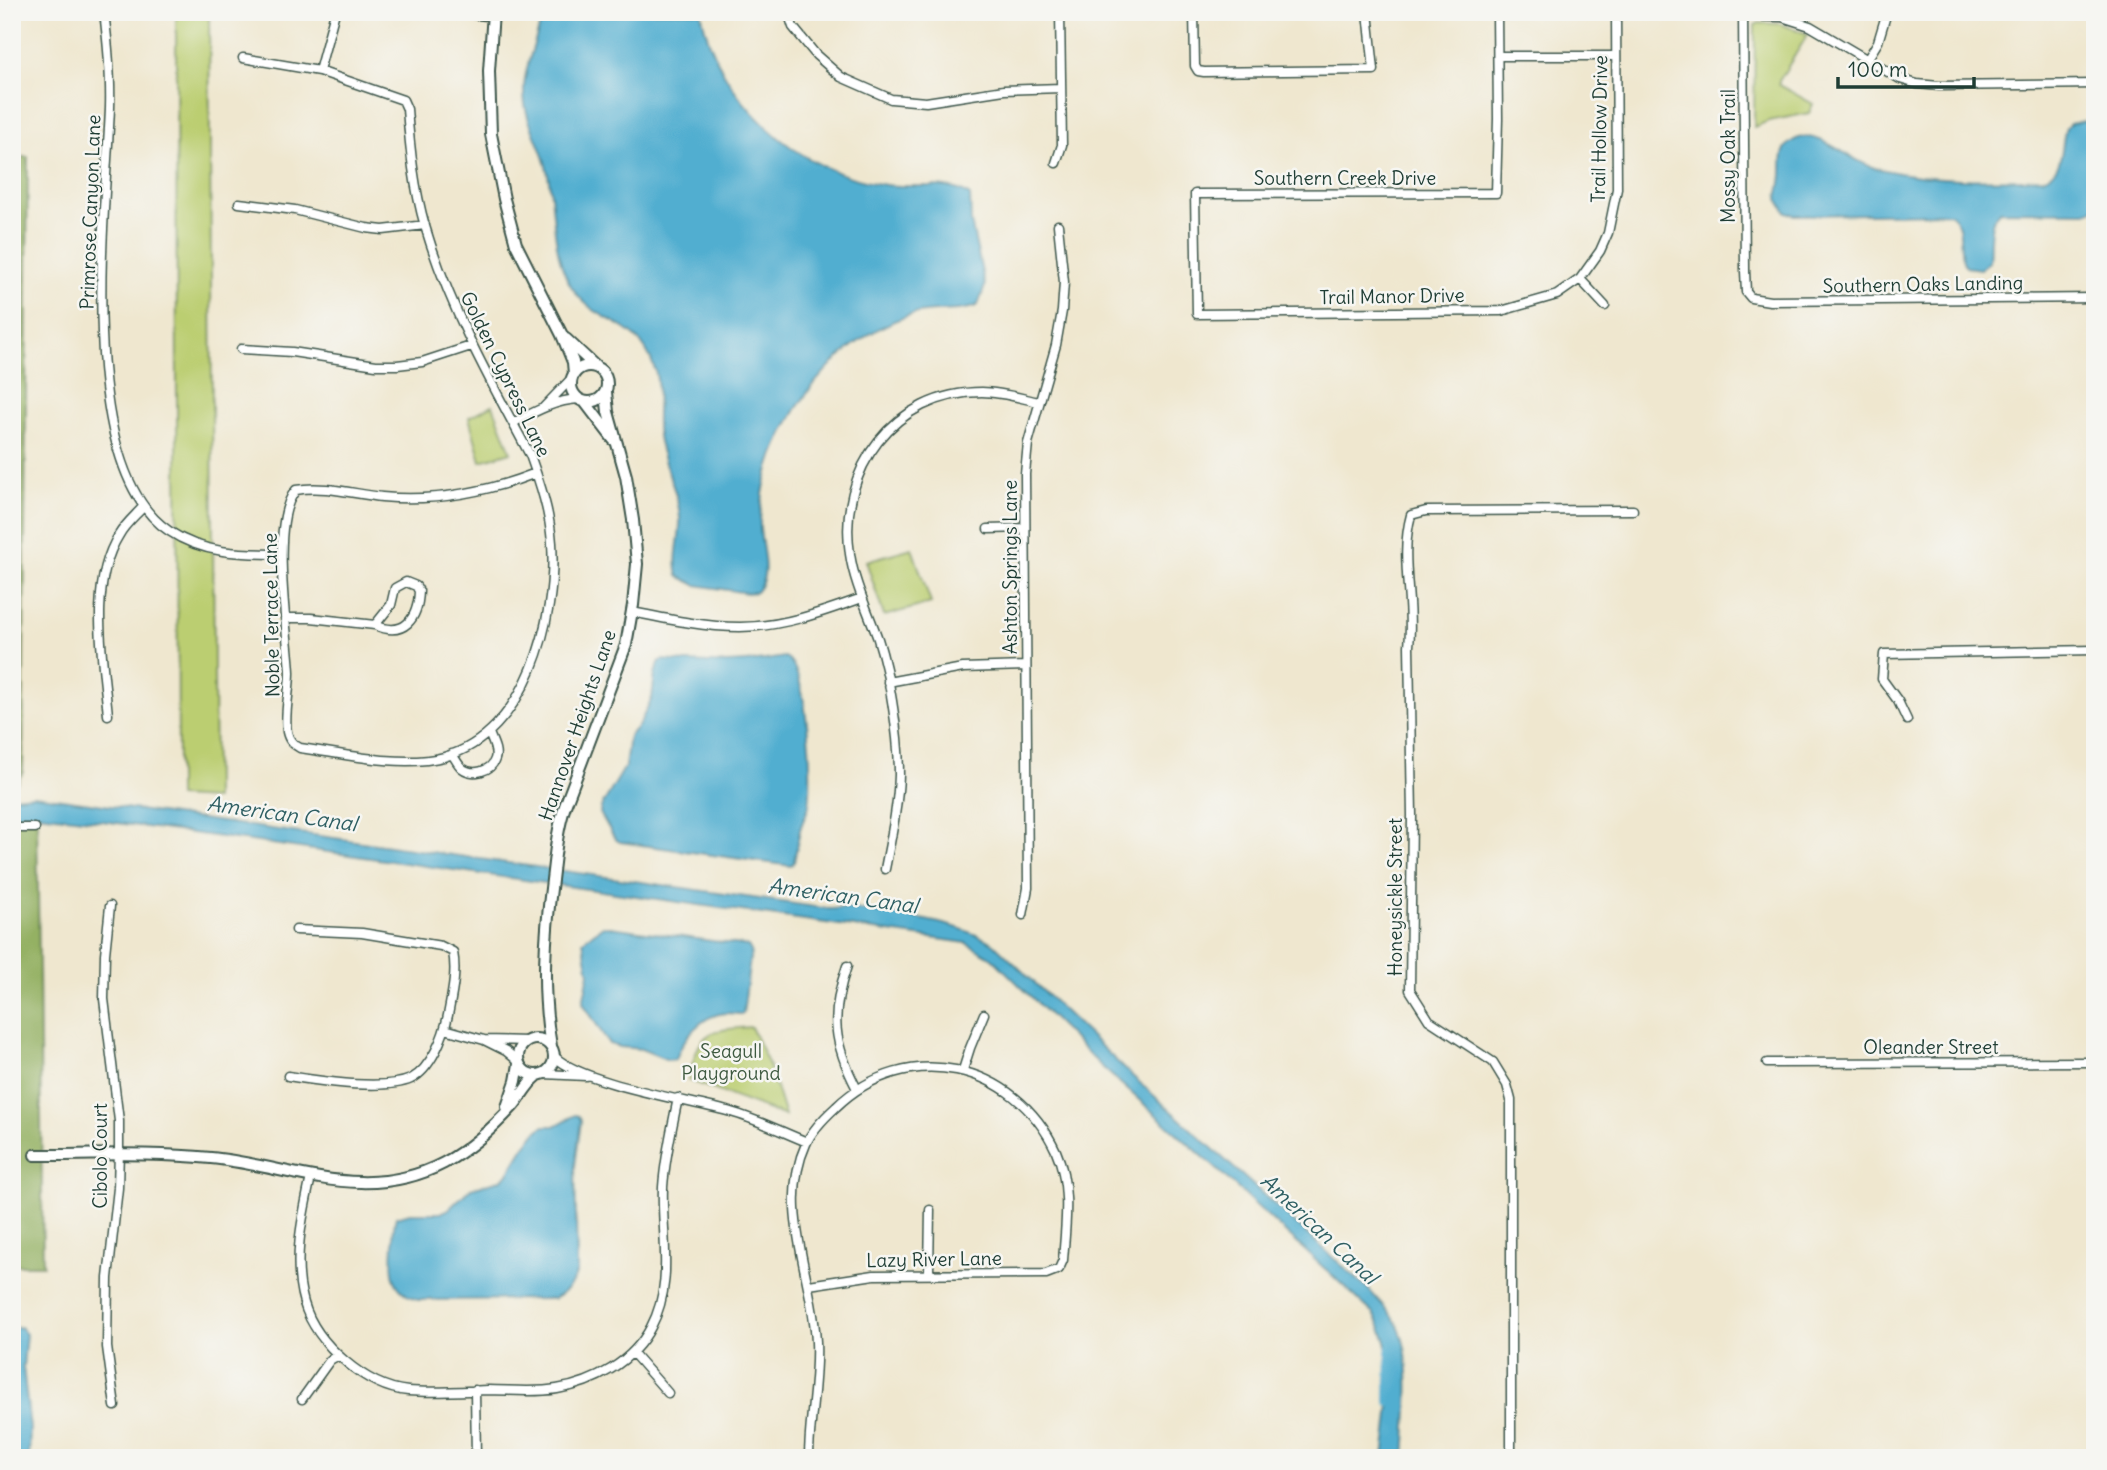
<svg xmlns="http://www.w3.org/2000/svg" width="2107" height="1470" font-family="Delius,sans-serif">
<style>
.green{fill:#bbce71;stroke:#6d8652;stroke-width:2}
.forest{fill:#94b163;stroke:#5a774c;stroke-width:2}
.water{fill:#51aed0;stroke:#387682;stroke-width:2}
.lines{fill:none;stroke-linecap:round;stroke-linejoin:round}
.canal{stroke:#51aed0;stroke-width:10}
.street-casing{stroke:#3e564b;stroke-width:11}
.secondary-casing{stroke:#3e564b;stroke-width:14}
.street{stroke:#fff;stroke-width:8}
.secondary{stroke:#fff;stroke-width:10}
.labels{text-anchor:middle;stroke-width:5;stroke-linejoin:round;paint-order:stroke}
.street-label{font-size:19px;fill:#1f3d34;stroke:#f6f6f2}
.park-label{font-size:19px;fill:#3e5a40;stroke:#f6f6f2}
.water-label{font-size:21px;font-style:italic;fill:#2e5f63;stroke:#f6f6f2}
</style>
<rect width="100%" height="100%" fill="#f6f6f2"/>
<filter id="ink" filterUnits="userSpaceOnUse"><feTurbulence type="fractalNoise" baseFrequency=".0143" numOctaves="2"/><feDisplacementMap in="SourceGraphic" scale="14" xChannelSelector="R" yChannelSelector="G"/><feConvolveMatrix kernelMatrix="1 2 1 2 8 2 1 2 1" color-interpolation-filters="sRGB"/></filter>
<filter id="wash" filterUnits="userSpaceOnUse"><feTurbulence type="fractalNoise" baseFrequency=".00686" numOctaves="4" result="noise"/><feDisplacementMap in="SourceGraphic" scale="28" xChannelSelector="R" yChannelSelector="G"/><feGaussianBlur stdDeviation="1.57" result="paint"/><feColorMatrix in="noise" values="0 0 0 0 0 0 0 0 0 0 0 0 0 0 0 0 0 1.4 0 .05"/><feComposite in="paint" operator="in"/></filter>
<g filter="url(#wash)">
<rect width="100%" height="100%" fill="#efe7cf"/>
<path class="green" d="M176,12h33l6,787 -37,-2z
M1759,23l21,1 28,10 -29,47v4l34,19 -4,9 -40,8 -15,6 1,-102z
M493,405l18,47 -30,9 -12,-44z
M912,548l19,55 -47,13 -18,-55z
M751,1027l18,38 16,51 -97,-36c12,-46 14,-50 63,-53z"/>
<path class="forest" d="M12,157h16l-5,615 -11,19z
M12,814h25l6,451h-31z"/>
<path class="water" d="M543,12h158c17,88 97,162 185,173 27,4 63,-5 84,11l1,26 14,64 -7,19c-18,9 -46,3 -68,10 -83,27 -146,119 -150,205 -2,23 14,53 -4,72l-9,1 -51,-8 -18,-9c-5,-20 3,-38 2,-58 -2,-29 -18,-54 -22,-82 -4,-22 4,-47 -4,-69 -17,-49 -52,-40 -78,-74 -26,-32 -20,-85 -29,-123 -6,-28 -24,-50 -23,-81 1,-26 14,-51 19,-77z
M2084,121l11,5v81l-3,3 -6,2 -86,-1c-13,9 -9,36 -11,51l-9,7 -14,-2c-11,-15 2,-42 -17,-54l-154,2 -9,-3 -8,-13c1,-9 4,-17 4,-26 0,-15 -1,-29 17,-35 21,-7 52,23 73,29 51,14 118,14 171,11 23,-9 17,-31 23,-50l4,-4z
M785,657c23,10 28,122 24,147 -1,9 -7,17 -9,26 -2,10 -4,21 -6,32l-3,4 -171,-24 -5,-3 -15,-26 1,-6 24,-40 4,-31 10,-11 13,-27 3,-25 5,-12 4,-1c40,5 82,4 121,-3z
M34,795l796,114 17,-1c48,8 102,10 146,35l136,130 240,217c8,9 18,19 25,29 22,33 13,100 11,139h-21c5,-50 17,-99 -10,-144l-166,-153 -107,-95 -109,-108 -26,-15 -715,-102 -149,-20 -65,-7h-25v-17z
M603,926l145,20 3,5 -8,63c-6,0 -12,-1 -17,-1 -25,2 -43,25 -50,46l-8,1 -27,-11 -21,-2 -11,-3 -26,-41 6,-30 -6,-32z
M575,1115l4,1 2,5 -6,45 2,104c-3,13 -12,23 -24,29l-135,1c-28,-9 -27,-30 -25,-55 0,-9 0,-19 3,-28l14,-4h31l8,-4 22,-21 29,-8 7,-5 17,-28 14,-17 6,-4h11z
M20,1327l6,7 -3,33 7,61 -1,30h-17v-130z"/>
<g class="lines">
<path class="canal" d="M1390,1401l1,-52"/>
</g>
</g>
<g filter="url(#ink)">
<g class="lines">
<defs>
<path id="street" d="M104,12c4,32 7,64 6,96 -4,101 -37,359 59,423 34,23 72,23 112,23
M788,12l5,15 23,28 25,22 50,22 35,3 78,-12 57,-2
M1194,12l1,54 3,5 6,1 170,-2 -6,-58
M1497,12l1,107 -2,74 -301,1 2,120 304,-3 56,-16 23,-16 20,-28 8,-18 9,-44 -1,-177
M1743,12l2,259 1,21 5,6 19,3 325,-3
M1743,16l39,1 28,9 90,53 17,5 22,2 156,-2
M1498,56h118
M243,58l76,13 84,29 4,9c3,39 7,79 18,117 24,81 65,155 105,229 10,28 20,58 22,88 5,76 -25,191 -108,214 -43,11 -100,-3 -144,-9 -7,-4 -11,-7 -13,-16 -3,-19 3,-41 3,-60 -2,-41 -21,-152 6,-182 28,-5 58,4 86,7 53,5 105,-5 154,-24
M1867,60l11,-18 9,-30
M319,71l16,-59
M1056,163l6,-18 -2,-133
M239,203l56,7 71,18 17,2 42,-5
M1580,279l25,27
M241,349l51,3 84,13h21l25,-3 49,-16
M544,407l27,-28
M513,423c21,-11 42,-23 66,-24
M988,529l37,-1
M406,582l10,4 3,5c-1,28 -15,47 -44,34l16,-20 4,-17z
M632,612c35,7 72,15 108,15 42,0 83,-15 122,-29
M286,618h25l64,7
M888,682l75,-14 63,-2
M108,715c-5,-55 -20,-131 11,-180 6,-11 16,-19 24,-28
M1907,720l-9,-19 -16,-22 2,-25 211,-4
M452,754c3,4 6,11 10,14 10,8 29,4 33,-9 3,-8 -3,-18 -6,-26
M12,828h23
M885,869c6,-31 13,-63 14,-94 0,-25 -3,-50 -7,-74 -3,-20 -8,-43 -14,-62 -10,-28 -24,-56 -28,-85 -13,-84 44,-162 132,-162 19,0 38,6 57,10
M110,906l-5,48 -1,45 15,122v29l-1,38 -10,90 -1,69 8,59
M1023,915l5,-27 -3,-414 3,-31 28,-98 6,-34 2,-29 -6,-57
M847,966c-17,49 -14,77 10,123
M445,1029l39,11 44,1
M484,1040l22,11 12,10
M555,1057c29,27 133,43 176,55 25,7 51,20 76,30
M1767,1063l328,-1
M963,1070l7,-22 14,-34
M544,1074l42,2
M288,1076c30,5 96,15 123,3 20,-10 33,-43 37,-64 4,-21 9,-42 5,-63l-12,-6 -79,-13 -66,-3
M311,1177c-9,41 -19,85 -7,126 12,41 62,84 104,88 26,2 54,0 80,-1 22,0 47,3 69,-1 37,-6 76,-27 94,-62 24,-45 10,-92 12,-140 2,-30 9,-59 15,-89
M929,1273l1,-63
M809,1285l65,-10 172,-1 13,-5 4,-9c3,-37 8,-75 -7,-109 -41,-89 -150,-112 -220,-44 -11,10 -24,23 -30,37 -29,64 7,132 10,198 2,39 -7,77 -7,116
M633,1353l35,40
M475,1390l1,68
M302,1399l28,-39 7,-4
M1511,1458v-358l-4,-15 -14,-23 -64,-42 -19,-30 2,-175 -3,-169c5,-44 -10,-88 2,-131l15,-4 207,-1"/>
<path id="secondary" d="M463,12l29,3
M493,12l-4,59 2,63 13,65 12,45 46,91 11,27 1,12
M566,339l29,27
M571 384a18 18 0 1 1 36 0a18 18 0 1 1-36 0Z
M585,402l29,38
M518 1057a18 18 0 1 1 36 0a18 18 0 1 1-36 0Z
M551,1046c-10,-55 -6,-111 1,-166 3,-25 5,-50 13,-74l61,-161 7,-40 4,-41 -4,-44 -7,-44 -18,-64 -2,-20
M507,1107l9,-26 3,-17
M35,1155c58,0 117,-3 176,3 81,8 153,47 233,5 26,-14 50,-36 70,-58 8,-10 13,-21 23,-29"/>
</defs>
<use href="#street" class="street-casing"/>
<use href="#secondary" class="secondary-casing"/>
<use href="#street" class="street"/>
<use href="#secondary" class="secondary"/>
</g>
</g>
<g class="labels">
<g class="street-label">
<text transform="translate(1599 129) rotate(-89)" y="7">Trail Hollow Drive</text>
<text transform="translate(1728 156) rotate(-90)" y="7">Mossy Oak Trail</text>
<text x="1345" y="185">Southern Creek Drive</text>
<text transform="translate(90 212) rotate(-88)" y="7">Primrose Canyon Lane</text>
<text transform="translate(1923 284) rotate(-1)" y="7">Southern Oaks Landing</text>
<text transform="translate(1392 296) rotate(-1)" y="7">Trail Manor Drive</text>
<text transform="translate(506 374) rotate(64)" y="7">Golden Cypress Lane</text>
<text transform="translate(1010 567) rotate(-90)" y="7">Ashton Springs Lane</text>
<text transform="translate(271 615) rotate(-91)" y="7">Noble Terrace Lane</text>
<text transform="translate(577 725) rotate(-71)" y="7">Hannover Heights Lane</text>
<text transform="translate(1395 897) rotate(-90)" y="7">Honeysickle Street</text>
<text x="1931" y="1054">Oleander Street</text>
<text transform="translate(100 1156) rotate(-90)" y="7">Cibolo Court</text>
<text transform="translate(934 1259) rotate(-1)" y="7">Lazy River Lane</text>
</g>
<g class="park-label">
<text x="731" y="1058">Seagull<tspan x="731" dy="22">Playground</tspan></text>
</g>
<g class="water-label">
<text transform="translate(282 814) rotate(8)" y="7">American Canal</text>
<text transform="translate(843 896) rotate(8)" y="7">American Canal</text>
<text transform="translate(1319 1229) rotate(43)" y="7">American Canal</text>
</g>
</g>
<rect width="2107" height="1470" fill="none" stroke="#f6f6f2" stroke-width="42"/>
<path d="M1838 77v10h136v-10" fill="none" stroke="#1f3d34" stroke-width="3.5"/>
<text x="1848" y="77" font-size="21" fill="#1f3d34" stroke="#f6f6f2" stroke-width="5" paint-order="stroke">100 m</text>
</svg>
